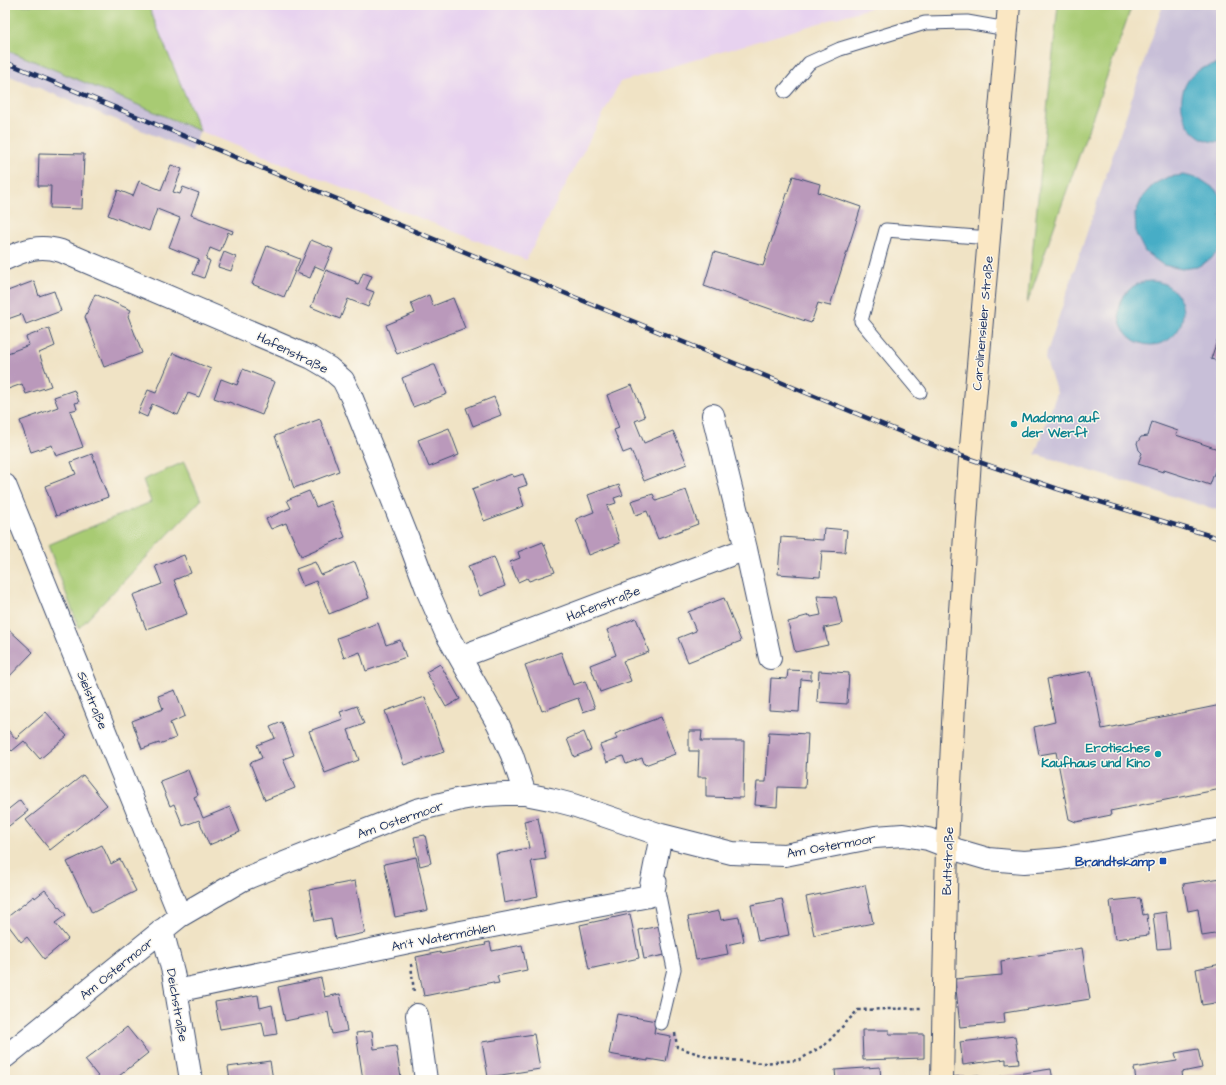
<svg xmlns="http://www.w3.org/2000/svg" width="1226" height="1085" font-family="'Architects Daughter',sans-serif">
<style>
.built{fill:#e7d2ef}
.industrial{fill:#c8bfd8}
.green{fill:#a8cb73;stroke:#627d68}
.water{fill:#46adc6;stroke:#306e92}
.building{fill:#ba99bb}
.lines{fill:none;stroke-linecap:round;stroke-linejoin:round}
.lane-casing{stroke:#3b4a6d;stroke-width:15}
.street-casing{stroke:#3b4a6d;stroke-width:24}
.secondary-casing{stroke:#3b4a6d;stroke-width:24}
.path{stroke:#3b4a6d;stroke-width:2.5;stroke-dasharray:3 3;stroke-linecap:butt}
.lane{stroke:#fff;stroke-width:13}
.street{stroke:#fff;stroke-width:22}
.secondary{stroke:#fae7c3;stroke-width:22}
.rail-casing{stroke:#1b2f5e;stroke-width:4.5}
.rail{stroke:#fbf7ec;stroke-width:3;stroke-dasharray:9;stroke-linecap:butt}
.culture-dot{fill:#0f9aa8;stroke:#fbf7ec;stroke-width:1.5}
.transit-dot{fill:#1a4fb4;stroke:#fbf7ec;stroke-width:1.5}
.labels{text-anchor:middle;stroke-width:3;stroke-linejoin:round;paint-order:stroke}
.street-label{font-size:13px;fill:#1b2f5e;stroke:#fbf7ec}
.culture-label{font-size:13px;font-weight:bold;fill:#0d838f;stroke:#fbf7ec;text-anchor:start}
.transit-label{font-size:13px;font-weight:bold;fill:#164399;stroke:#fbf7ec;text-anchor:end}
</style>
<rect width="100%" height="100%" fill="#fbf7ec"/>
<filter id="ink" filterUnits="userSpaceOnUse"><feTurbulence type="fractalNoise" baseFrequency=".025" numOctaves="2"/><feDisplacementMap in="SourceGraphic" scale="8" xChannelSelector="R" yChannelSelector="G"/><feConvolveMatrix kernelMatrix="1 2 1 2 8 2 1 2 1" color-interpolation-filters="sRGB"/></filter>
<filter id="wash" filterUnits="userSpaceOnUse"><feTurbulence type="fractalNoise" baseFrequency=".012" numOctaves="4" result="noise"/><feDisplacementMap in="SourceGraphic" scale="16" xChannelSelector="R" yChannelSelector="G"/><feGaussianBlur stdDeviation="0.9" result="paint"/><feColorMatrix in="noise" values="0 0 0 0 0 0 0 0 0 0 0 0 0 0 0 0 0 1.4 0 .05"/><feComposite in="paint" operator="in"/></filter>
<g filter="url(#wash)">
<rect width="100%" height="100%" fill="#f0e3c5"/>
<path class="built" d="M148,5h732l-260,77 -94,178 -326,-129z"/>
<path class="industrial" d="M1163,5h58v506l-186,-57 22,-61 -12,-35z
M5,49l195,82 -8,20 -187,-77z"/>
<path class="green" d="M5,5h143l52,126 -195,-82z
M1058,5h74l-105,299z
M184,462l17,38 -122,128 -31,-83 103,-43 -8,-22z"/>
<path class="water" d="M1221,64v78c-4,0 -9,0 -12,-1 -29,-8 -37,-50 -14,-68 7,-6 17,-8 26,-9z
M1184,175l16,4 15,10 6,8v51l-10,11 -14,8 -15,2 -19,-4 -18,-13 -9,-18 -1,-20 8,-18 11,-12 14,-7z
M1119 313a32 32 0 1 1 64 0a32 32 0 1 1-64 0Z"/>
<g id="blocks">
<path class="building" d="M39,153l45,1 -2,55 -32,-1 1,-22h-13z
M171,165l11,4 -9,23 7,2 3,-7 16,6 -8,22 42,16 -1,3 -4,-2 -8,20 -10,-4 -4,11 4,2 -6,17 -11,-4 6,-15 -30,-12 11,-29 -23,-9 -8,22 -41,-16 10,-25 15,6 6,-15 22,9z
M793,176l27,8 -2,8 43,15 -31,99 -12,-3 -7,20 -107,-37 10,-34 49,14z
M311,240l22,9 -9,21 -9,-4 -5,12 -13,-5z
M267,246l33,13 -16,38 -32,-13z
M224,252l12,5 -5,14 -13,-4z
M326,270l30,12 -1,2 3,1 5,-12 9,3 -6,13 8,3 -6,15 -20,-8 -8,20 -29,-12z
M34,281l5,15 15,-5 7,20 -35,13 -4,-10 -17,6v-28z
M95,294l36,16 -3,6 14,37 -38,14 -19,-50z
M429,295l4,11 20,-8 12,30 -68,26 -11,-29 29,-12 -4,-10z
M49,328l6,18 -16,7 12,33 -25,8 -4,-10 -17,6v-36l24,-9 -3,-8z
M1218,338l3,1v23l-10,-3z
M173,353l38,16 -12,28 -11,-4 -10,22 -26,-11 -5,13 -9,-4 10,-23 8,3z
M433,365h2l12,29 -34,13 -11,-29z
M243,369l32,13 -13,33 -33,-13 -1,1 -14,-5 7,-19 16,6z
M632,385l13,32 -10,4 9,22 29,-12 14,33 -43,17 -13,-31 -8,3 -9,-23 5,-2 -12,-33z
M74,390l5,12 -4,1 2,6 -7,2 13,36 -27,9 -4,-11 -21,7 -11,-31 38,-14 -4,-10z
M494,397l7,18 -28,11 -7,-18z
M320,419l19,52 -45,17 -19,-52z
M1152,422l26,9 -2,4 45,15v3l-11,32 -46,-15 -1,2 -25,-8 4,-11 -3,-3 -2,-7 4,-6 7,-1z
M449,428l10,27 -30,12 -11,-27z
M92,454l16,43 -52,19 -11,-30 31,-12 -5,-12z
M512,474l2,3 9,-3 4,11 -9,3 6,18 -40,15 -12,-32z
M619,485l4,10 -9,3 2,5 -9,3 13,37 -31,12 -13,-36 18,-7 -6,-17 22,-8v1z
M686,490l12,34 -40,15 -11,-28 -11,4 -5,-14 22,-7 3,7z
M309,491l7,16 14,-6 15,36 -44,19 -15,-33 -15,6 -5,-10 25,-11 -4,-8z
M824,528l23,2 -2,22 -23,-1 -2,26 -42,-3 3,-37 42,3z
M543,542l12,30 -26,9 -2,-3 -9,4 -8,-20 10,-4 -2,-6z
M184,555l7,18 -17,7 13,34 -41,15 -13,-34 29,-11 -7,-18z
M494,557l11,29 -25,10 -12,-30z
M315,562l6,13 34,-13 14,36 -40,16 -13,-33 -13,5 -7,-17z
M817,596l19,1 6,27 -18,4 4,17 -33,7 -7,-30 11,-3v-1l11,-3 1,2 10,-2z
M724,598l17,43 -53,21 -10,-24 18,-7 -8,-19z
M636,618l13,34 -26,9 8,20 -31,11 -10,-27 26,-10 -9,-25z
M378,623l8,22 14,-5 6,17 -40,14 -6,-19 -16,6 -7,-20z
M5,626l28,26 -28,29z
M561,652l12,33 12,-4 10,27 -12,4 -5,-14 -36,13 -17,-46z
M440,664l20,35 -14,8 -20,-35z
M788,670l23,1v9l-10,-1 -2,33 -30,-2 2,-32 16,1z
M819,671l30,2 -2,31 -30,-2z
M1091,671l11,58 119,-24v84l-111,22 1,4 -35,7 -7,-3 -13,-67 -17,3 -5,-28 21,-5 -8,-43z
M175,690l10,26 -15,7 6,15 -17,6v-1l-17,6 -10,-28 31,-12 -5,-13z
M425,697l19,55 -40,13 -19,-54z
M357,706l7,18 -16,6 11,30 -34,13 -16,-42 34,-12 -3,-7z
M46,712l21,24 -27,23 -16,-18 -12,10 -3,-3 -4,3v-21l2,-1 9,10 4,-3 -1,-1z
M661,717l14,37 -30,11 -3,-7 -16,6 -3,-8 -16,6 -7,-17 17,-6 -2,-5z
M282,722l12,33 -11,4 12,29 -30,12 -15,-37 12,-5 -5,-13 18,-7 -5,-11z
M689,731h13l-1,10h43l-1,57 -37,-1v-20h-8l1,-26h-10z
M584,732l7,18 -17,7 -7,-18z
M769,732l39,2 -3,54 -27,-1 -1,20 -22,-2 2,-23h9z
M188,770l10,25 -4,2 9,21 27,-11 10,25 -31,13 -10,-25 -16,6 -9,-22 -4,2 -10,-25z
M83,775l24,30 -57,45 -24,-30z
M20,800l8,11 -23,18v-17z
M538,818l8,41 -15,2 7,35 -34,7 -8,-49 33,-6 -5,-27z
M425,835l6,28 -11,3 -6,-29z
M102,845l9,19 9,-5 16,32 -44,22 -25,-51z
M416,857l12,53 -33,7 -11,-53z
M1221,878v55l-19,3 -4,-27 -10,2 -5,-27z
M355,881l10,52 -30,6 -4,-21 -16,3 -6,-31z
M865,885l8,38 -59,12 -8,-38z
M45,890l21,25 -11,8 13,16 -24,20 -17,-22 -6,5 -16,-21v-2l29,-23 1,2z
M1140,898l3,17 4,-1 2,21 -34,4 -5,-38z
M782,899l7,36 -31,6 -7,-36z
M719,911l2,9 18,-3 5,24 -18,4 2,9 -32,6 -8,-43z
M1166,912l4,36 -13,1 -4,-35z
M630,914l9,44 -50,11 -9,-44z
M660,926l5,29 -21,4 -5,-29z
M490,942l2,9 30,-6 5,25 -30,6 2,7 -6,1v-2l-69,14 -8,-39 24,-5 1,2 45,-9 -1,-2z
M1082,948l8,51 -86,14 1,10 -45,4 -5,-48 47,-4 -1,-14z
M1221,964v38l-19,3 -6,-36z
M321,978l4,19 15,-3 7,37 -15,3 -4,-22 -43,9 -7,-34z
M258,995l2,13 12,-3 5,29 -12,2 -3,-14 -42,7 -5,-27z
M617,1014l39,7 -2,12 17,3 -5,26 -18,-3v2l-39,-7z
M127,1027l21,26 -34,27h-13l-16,-20z
M862,1030h27v4h35v24l-61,2z
M372,1031l2,18 22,-3 5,32 -15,2h-23l-7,-47z
M534,1034l6,35 -52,8 -6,-35z
M1015,1036l4,27 -13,1v-5l-43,6 -3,-23z
M1198,1049l4,19 -20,4 1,8h-47l-2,-12 43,-7 -2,-8z
M270,1061l3,19h-43l-2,-13z
M880,1067l1,13h-45l-1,-10z
M1051,1069l2,11h-70v-1z
M979,1075l1,5h-28v-3z"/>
</g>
</g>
<g filter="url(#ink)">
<use href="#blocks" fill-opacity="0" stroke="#3b4a6d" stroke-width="1"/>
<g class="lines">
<defs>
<path id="lane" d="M785,91l24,-28 31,-14 85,-26 42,-1 40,7
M920,392l-59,-71 25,-91 104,8
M660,881l-2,10 16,78 -13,54"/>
<path id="street" d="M5,259c20,-9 34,-15 56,-8l251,107 17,10 14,12 8,16 58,145 19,51 18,41 52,91 14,31 13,39
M5,485l175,431
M746,549l24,109
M460,657l286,-108 -33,-134
M162,930l11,42 18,108
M176,991l233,-49 240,-46 12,-61
M417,1015l9,65
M5,1057l175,-141 62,-36 175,-70 44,-11 25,-4 19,-1h20l25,5 23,6 88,30 71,18 53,2 90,-18 28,-2 25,4 29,11 31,9 36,3 37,-3 160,-30"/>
<path id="secondary" d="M942,1080l5,-234 7,-143 16,-244 39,-454"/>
</defs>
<use href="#lane" class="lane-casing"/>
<use href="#street" class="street-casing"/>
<use href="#secondary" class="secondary-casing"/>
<path class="path" d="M411,964l3,29
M675,1033l2,14 34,11 51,5 37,-3 27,-16 32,-34 63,-2"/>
<use href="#lane" class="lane"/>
<use href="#street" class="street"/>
<use href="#secondary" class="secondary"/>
<defs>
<path id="rail" d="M5,62l942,389 111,38 163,50"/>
</defs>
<use href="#rail" class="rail-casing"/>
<use href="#rail" class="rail"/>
</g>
</g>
<g class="culture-dot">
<circle cx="1014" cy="424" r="4"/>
<circle cx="1158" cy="754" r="4"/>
</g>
<rect class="transit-dot" x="1159" y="857" width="8" height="8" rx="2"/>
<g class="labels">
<g class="street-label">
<text transform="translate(982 323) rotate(-85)" y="5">Carolinensieler Straße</text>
<text transform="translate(293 352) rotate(26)" y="5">Hafenstraße</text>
<text transform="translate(603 603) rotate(-21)" y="5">Hafenstraße</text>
<text transform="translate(93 700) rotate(68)" y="5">Sielstraße</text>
<text transform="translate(400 819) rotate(-19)" y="5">Am Ostermoor</text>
<text transform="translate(831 845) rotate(-10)" y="5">Am Ostermoor</text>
<text transform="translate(947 861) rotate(-88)" y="5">Buttstraße</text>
<text transform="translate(443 936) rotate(-11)" y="5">An't Watermöhlen</text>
<text transform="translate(116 968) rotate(-39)" y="5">Am Ostermoor</text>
<text transform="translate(178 1005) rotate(80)" y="5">Deichstraße</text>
</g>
<g class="culture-label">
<text x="1022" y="422">Madonna auf<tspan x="1022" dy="15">der Werft</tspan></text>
<text x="1150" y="752" text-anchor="end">Erotisches<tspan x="1150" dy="15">Kaufhaus und Kino</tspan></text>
</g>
<g class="transit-label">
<text x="1155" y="866">Brandtskamp</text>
</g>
</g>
<rect width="1226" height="1085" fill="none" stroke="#fbf7ec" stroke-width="20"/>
</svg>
